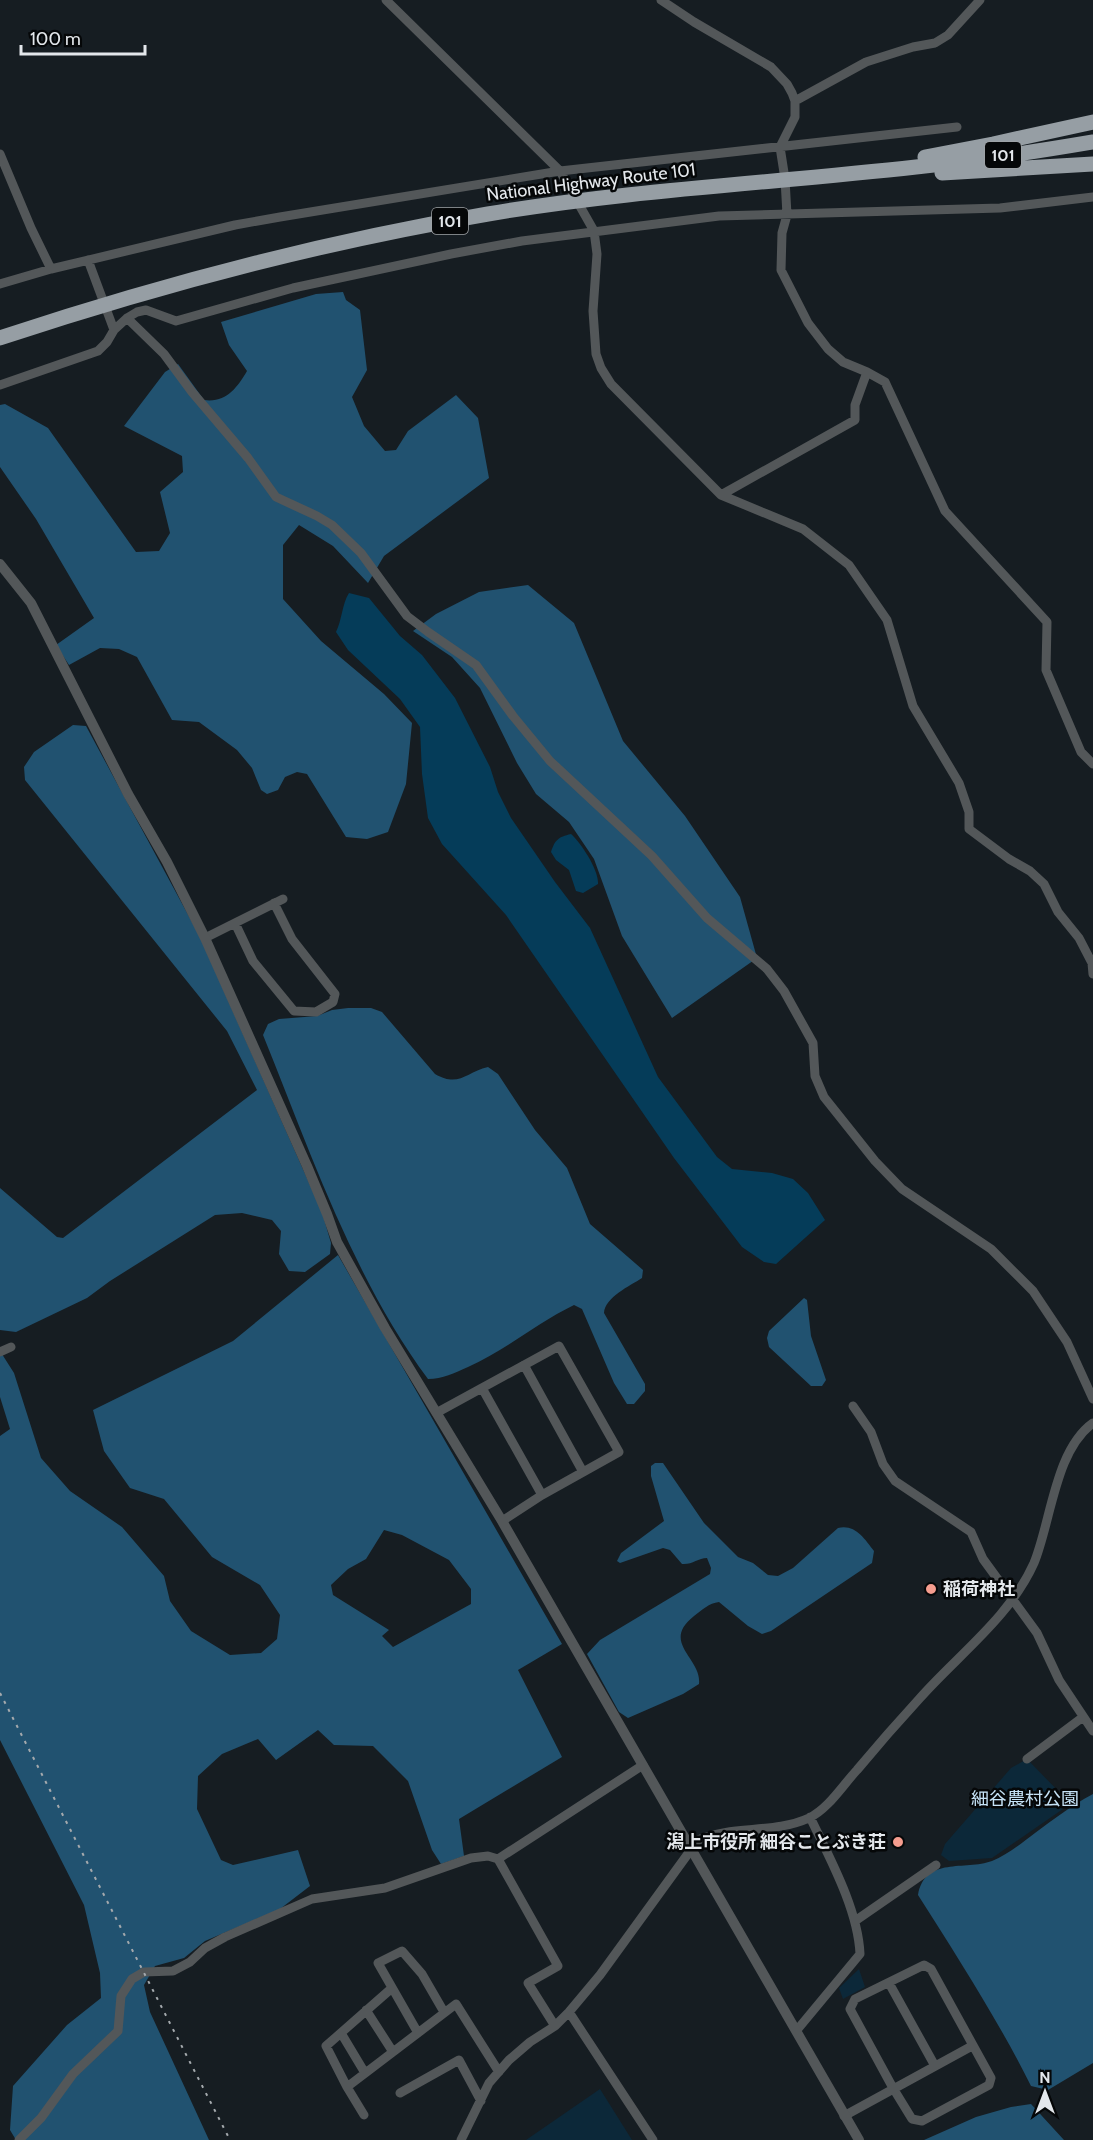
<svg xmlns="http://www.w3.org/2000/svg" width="1093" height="2140" font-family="Cabin,'Noto Sans JP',sans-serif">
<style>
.green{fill:#0c2839}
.forest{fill:#215270;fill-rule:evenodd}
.water{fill:#053c59}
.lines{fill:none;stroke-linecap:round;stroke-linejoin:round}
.minor{stroke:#535759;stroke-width:9}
.tertiary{stroke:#535759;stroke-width:10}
.trunk{stroke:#969ea4;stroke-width:15}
.rail{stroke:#a4a9ad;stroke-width:2;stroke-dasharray:3 6;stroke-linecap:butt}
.poi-dot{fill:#f59d8f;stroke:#050708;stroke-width:2}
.labels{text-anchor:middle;stroke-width:5;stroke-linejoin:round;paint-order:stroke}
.shield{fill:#050708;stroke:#a0a4a7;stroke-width:1.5}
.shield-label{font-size:16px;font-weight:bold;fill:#e3e7eb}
.street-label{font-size:18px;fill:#e3e7eb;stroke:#050708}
.poi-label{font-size:18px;font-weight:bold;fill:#e3e7eb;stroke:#050708;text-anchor:start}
.park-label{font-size:18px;fill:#c6e3f7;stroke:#050708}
</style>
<rect width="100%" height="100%" fill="#161d22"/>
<path class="green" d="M1027,1759l37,38 -1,12 -71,49 -43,3 -8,-6 4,-11 66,-76z
M859,1969l6,18 -22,12 -4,-11z
M600,2089l32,51h-106z"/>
<path class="forest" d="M343,292l3,8 14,10 7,60 -15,27 12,29 21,25 11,-1 12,-19 48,-36 22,23 11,60 -105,78 -16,27 -35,-37 -34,-21 -16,20v54l38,42 63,53 28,29 -6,61 -18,48 -21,7 -21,-2 -39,-63 -10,-2 -12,5 -7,13 -11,4 -6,-4 -9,-22 -15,-18 -38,-28 -27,-2 -35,-63 -18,-8 -19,-1 -31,17 -13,-20 38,-27 -58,-99 -36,-52v-62l5,-1 43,24 88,124 23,-1 11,-18 -10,-41 23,-20 -1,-16 -58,-30 41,-54 13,-8 26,36c22,3 33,-12 43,-29l-18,-26 -8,-23 95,-28z
M528,585l46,38 49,118 62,75 55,81 17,61 -85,60 -50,-82 -28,-77 -25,-37 -33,-28 -19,-31 -37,-75 -28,-31 -39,-26 23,-17 43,-22z
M73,725l13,1 113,209 123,277 9,31 -1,11 -25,18 -16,-1 -10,-17 2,-23 -9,-11 -30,-7 -27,2 -105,66 -23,17 -71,34 -16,-2v-142l57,49 6,1 194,-148 -30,-59 -202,-251 -1,-13 10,-15z
M348,1008h23l11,4 53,62c24,14 31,-2 53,-7l10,7 37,56 32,38 23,56 53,46 -1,8c-12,8 -37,19 -38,35l41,71v7l-11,13h-7l-13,-21 -32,-74 -8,-4c-37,18 -68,45 -106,62 -14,6 -25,12 -40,12 -75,-101 -118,-228 -165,-344l5,-11 11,-5 38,-3 15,-6z
M338,1255l224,389 -44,26 44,87 -103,62 5,37 -23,8 -9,-14 -24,-69 -35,-35 -39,-1 -16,-15 -42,30 -18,-21 -36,15 -24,22 -1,33 24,51 12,5 65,-15 12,36 -30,23 -75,32 -21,17 -29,8 -11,19 6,27 59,128h-193l-6,-10 3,-44 54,-61 34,-27 -1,-25 -16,-68 -84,-165v-304l10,-7 -10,-32v-46l14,22 27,85 29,33 52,36 42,49 6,25 21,30 39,24 31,-2 16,-14 3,-24 -20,-30 -48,-28 -48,-58 -34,-11 -26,-37 -11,-41 140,-69zM384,1530l18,5 47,25 22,29v15l-78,43 -11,-11 7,-6 -56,-35 -2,-10 17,-16 18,-10z
M804,1298l3,2 4,36 15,44 -4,6h-11l-42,-39 -2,-9 2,-7z
M655,1463h8l41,60 34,34 15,6 15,12 10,1 15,-8 45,-40c17,-4 26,10 36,23l-2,12 -101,68 -9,3 -14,-8 -29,-24c-10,1 -17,8 -25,14 -34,27 8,42 5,68l-16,10 -55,24 -9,-6 -32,-58 13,-14 110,-66 1,-6 -4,-10c-9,0 -15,7 -25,6l-12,-14 -7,-2 -43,15 -3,-2 4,-8 43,-32 -13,-45v-10z
M1093,1794v269l-45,27 -17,-4c-33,-66 -73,-128 -113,-191 7,-39 47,-24 74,-34 15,-6 30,-18 43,-28 19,-14 37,-28 58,-39z
M1031,2104l33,36h-140l52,-23 35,-10z"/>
<path class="water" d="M349,593l20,5 31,38 22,19 33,43 35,69 8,25 13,26 44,64 35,46 68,149 59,80 15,12 40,4 21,6 15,14 17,27 -49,44 -12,-2 -22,-15 -68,-89 -168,-243 -64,-71 -14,-26 -6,-44 -2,-47 -20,-28 -52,-49 -12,-18c6,-12 6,-28 13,-39z
M571,834c10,9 28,36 27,50l-15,9 -7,-2 -7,-21 -13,-10 -5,-8c4,-12 7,-15 20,-18z"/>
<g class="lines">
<path class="minor" d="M386,0l174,171 34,60 3,23 -4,57 3,43 5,14 10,16 110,111 82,34 46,36 38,55 26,86 46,77 10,29v17l40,30 21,12 14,13 14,28 21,26 13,25 1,11
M661,0l33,22 77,45 16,17 5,9 3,8v16l-15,30 5,32 2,36 -5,18 -1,37 27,53 20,26 15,13 24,10 -12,33v15l-134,75
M795,101l71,-39 47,-15 22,-4 13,-8 32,-35
M0,154l31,74 20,41
M88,260l26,70
M0,284l51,-15 184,-44 45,-8 280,-46 397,-44
M127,318l37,36 28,38 56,66 28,39 41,19 15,9 29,28 46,63 21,16 48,33 37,51 37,45 102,95 55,62 60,51 17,22 29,52 2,33 9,21 51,64 27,28 89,60 42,42 34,51 26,57
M867,372l18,10 60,129 102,111 -1,48 35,82 12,12
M0,385l98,-34 9,-9 7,-12 13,-12 10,-6 9,-2 30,11 117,-33 158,-34 71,-13 197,-25 281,-8 93,-11
M235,923l18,38 41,50 22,1 17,-10 2,-8 -43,-55 -18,-36
M205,938l78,-39
M0,1352l11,-5
M524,1365l59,107
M482,1388l60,107
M853,1406l18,26 12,32 12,17 76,51 12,27 54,74 22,47 34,51
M438,1412l121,-66 60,106 -77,43 -40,26
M1027,1759l56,-42
M498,1859l145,-94
M855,1921l81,-56
M924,1965l7,4 60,109 -2,7 -67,36 -10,-2 -19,-31 -43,-79 5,-10z
M889,1983l46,83
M366,2010l27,42
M569,2012l84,128
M797,2030l63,-76c-2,-45 -31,-97 -50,-137
M341,2033l24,40
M418,2033l-40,-70 24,-12 20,23 22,38
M347,2087l-21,-41 66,-58
M400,2093l59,-33 22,41
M364,2115l-17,-28 109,-83 43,68
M844,2116l128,-70
M19,2140l22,-22 32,-44 45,-43 3,-35 11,-17 12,-7 29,-1 17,-9 15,-14 20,-11 87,-38 73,-11 86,-30 17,-2 10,3 60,107 -30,17 27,43
M461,2140l28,-57 20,-23 21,-18 25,-16 14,-14 31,-37 98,-135c35,-15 76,-6 111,-22 20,-10 33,-32 48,-48 20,-24 41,-48 63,-72 38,-43 90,-81 114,-135 17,-41 21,-113 59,-140"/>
<path class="tertiary" d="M0,564l31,39 97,191 39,68 38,76 102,228 20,48 10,28 48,86 117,193 357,619"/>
<path class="trunk" d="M925,157l68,-13 100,-22
M942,173l151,-9
M0,338c160,-53 322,-96 488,-124 141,-24 285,-31 428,-47 59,-6 118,-15 177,-25"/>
<path class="rail" d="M0,1693l230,447"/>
</g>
<g class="poi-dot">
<circle cx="931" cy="1589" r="6"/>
<circle cx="898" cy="1842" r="6"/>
</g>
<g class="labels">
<g class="shield">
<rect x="985" y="142" width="36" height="26" rx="4.5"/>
<rect x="432" y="208" width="36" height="26" rx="4.5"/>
</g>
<g class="shield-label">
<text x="1003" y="161">101</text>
<text x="450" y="227">101</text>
</g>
<g class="street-label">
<text transform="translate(591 182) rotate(-7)" y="6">National Highway Route 101</text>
</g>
<g class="poi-label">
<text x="943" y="1595">稲荷神社</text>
<text x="886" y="1848" text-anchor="end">潟上市役所 細谷ことぶき荘</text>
</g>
<g class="park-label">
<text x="1025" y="1805">細谷農村公園</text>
</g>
</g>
<g transform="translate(1045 2092)" stroke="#050708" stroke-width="4.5" paint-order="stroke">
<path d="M0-4.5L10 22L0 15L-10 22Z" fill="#e3e7eb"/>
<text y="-9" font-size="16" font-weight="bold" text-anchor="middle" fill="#e3e7eb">N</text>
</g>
<path d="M21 45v9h124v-9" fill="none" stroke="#e3e7eb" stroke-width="3"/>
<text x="30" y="45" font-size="18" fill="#e3e7eb" stroke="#050708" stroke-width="4.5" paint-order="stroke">100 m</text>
</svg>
